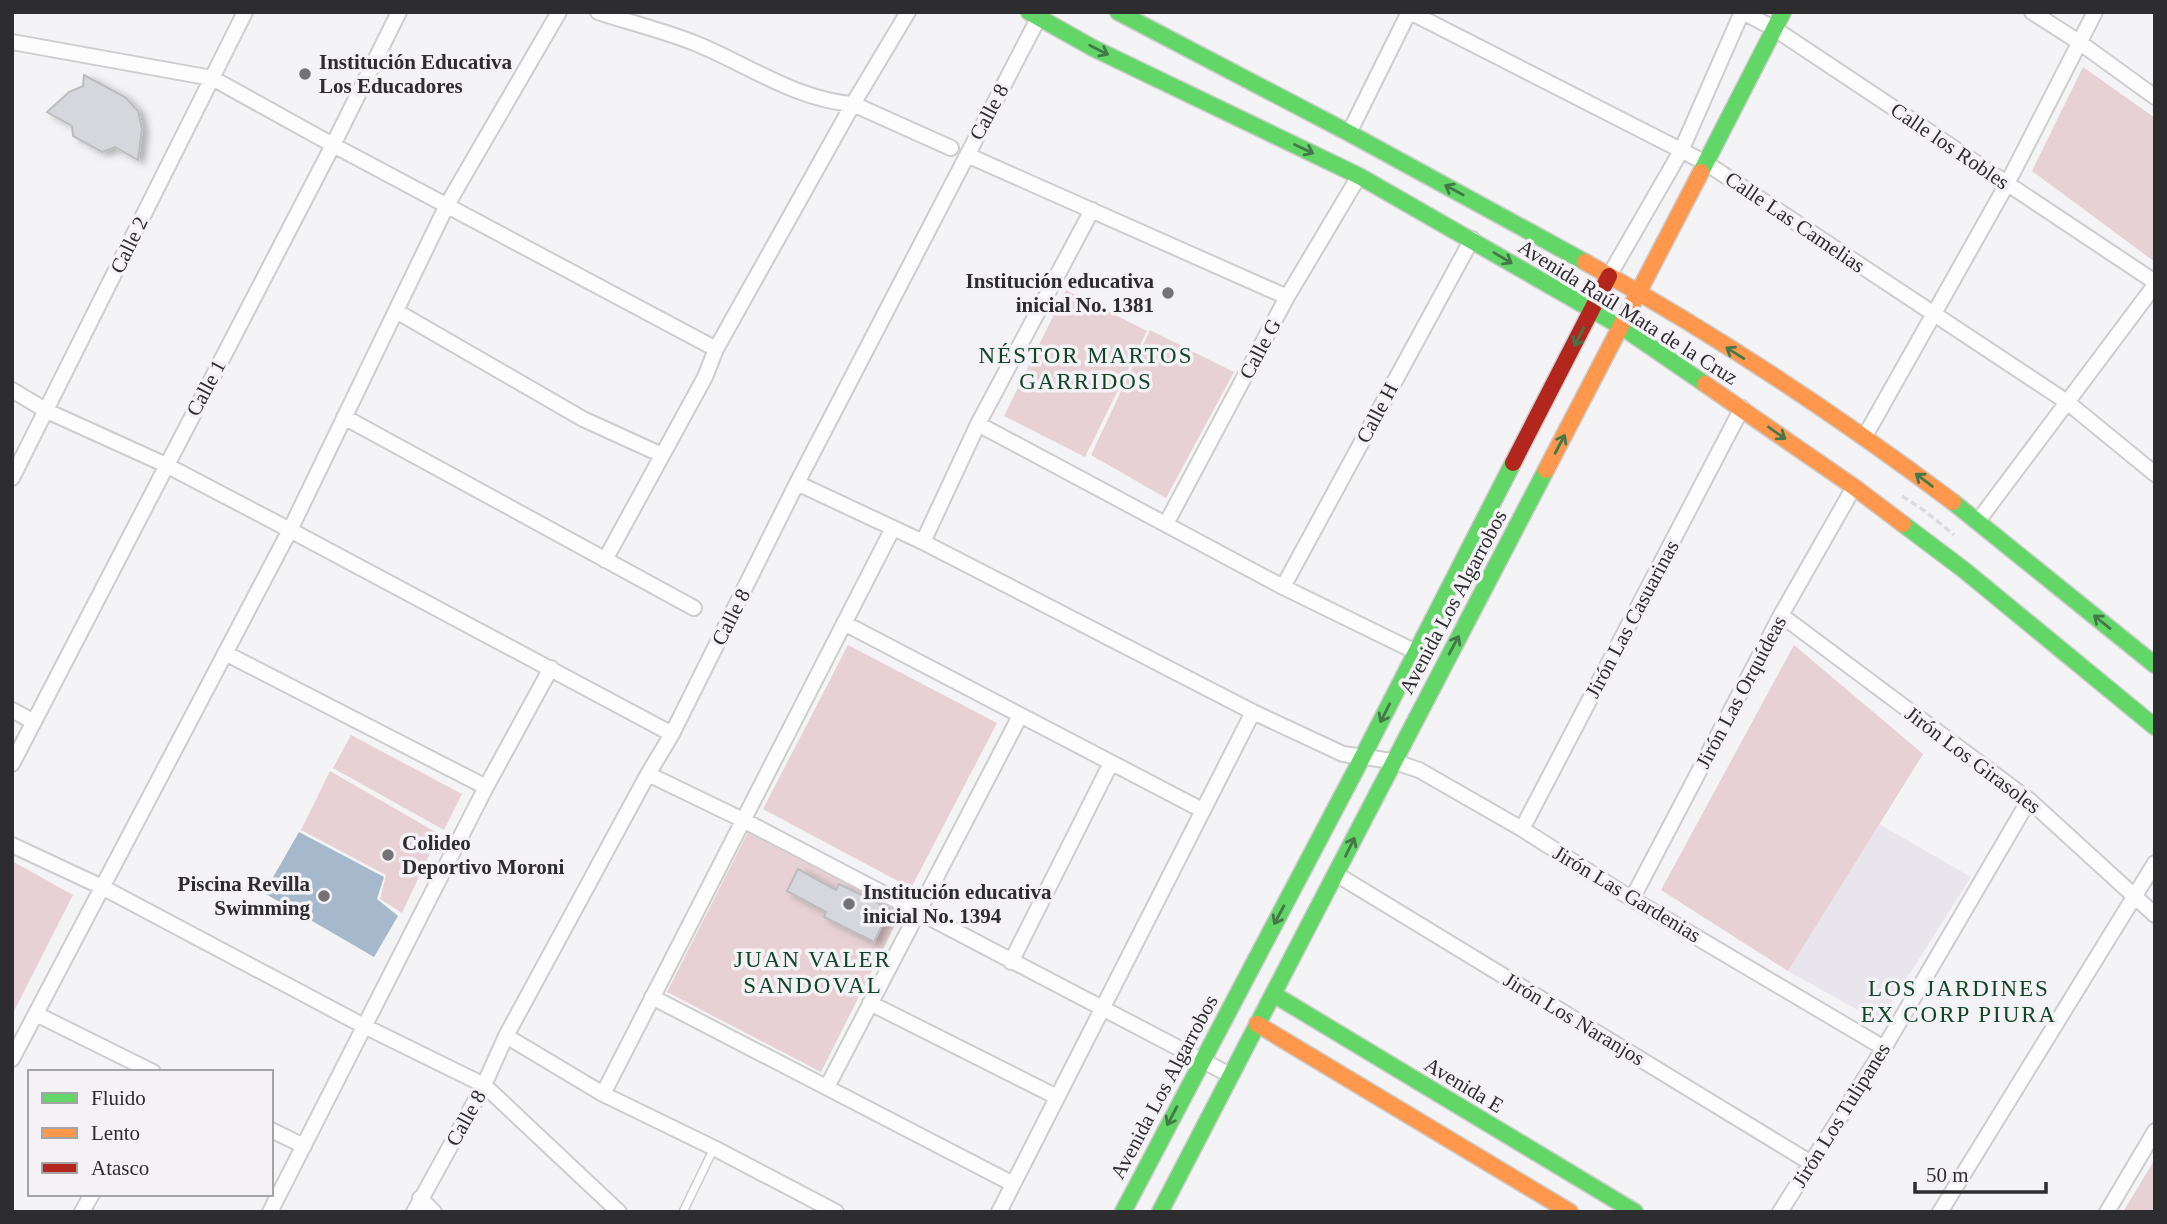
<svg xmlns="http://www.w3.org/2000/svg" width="2167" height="1224" font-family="Georgia,serif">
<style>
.built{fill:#e9e5ec}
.green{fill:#e7d1d4}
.water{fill:#a6b8cb}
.building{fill:#d6d6dd;stroke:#bcbcbe;stroke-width:2;filter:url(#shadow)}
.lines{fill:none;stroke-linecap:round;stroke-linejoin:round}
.lane-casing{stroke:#cecdce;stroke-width:10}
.street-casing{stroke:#cecdce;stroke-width:18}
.fast-casing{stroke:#cecdce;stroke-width:19}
.slow-casing{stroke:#cecdce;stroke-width:19}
.jam-casing{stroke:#cecdce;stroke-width:19}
.path{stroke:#dddcdd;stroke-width:3.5;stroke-dasharray:7 3.5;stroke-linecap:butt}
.lane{stroke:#fdfdfe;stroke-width:7}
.street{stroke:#fdfdfe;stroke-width:14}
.fast{stroke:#63d668;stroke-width:16}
.slow{stroke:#ff974d;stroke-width:16}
.jam{stroke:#b3261e;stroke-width:16}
.oneway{stroke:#457848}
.poi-dot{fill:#737274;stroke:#f4f2f6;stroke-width:2.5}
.labels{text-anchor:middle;stroke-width:7;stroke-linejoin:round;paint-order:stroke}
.poi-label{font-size:21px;font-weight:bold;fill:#2d2c2e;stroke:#f4f2f6;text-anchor:start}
.street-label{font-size:21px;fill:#2d2c2e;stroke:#f4f2f6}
.neighbourhood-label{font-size:23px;letter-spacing:2px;fill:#0f4626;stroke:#f4f2f6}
</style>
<defs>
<filter id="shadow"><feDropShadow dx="6" dy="3.5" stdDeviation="3.5" flood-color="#0004"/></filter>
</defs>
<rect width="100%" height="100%" fill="#f4f3f5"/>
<path class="built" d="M1879,824l92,53 -88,139 -9,3 -86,-48z"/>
<path class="green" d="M2083,67l72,51v144l-123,-91z
M1066,290l81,41 -62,126 -81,-41z
M1150,330l84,42 -68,126 -75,-43z
M848,645l149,78 -86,165 -148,-79z
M1794,645l129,109 -135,217 -127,-81z
M351,735l111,59 -18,36 -111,-62z
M330,771l109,63 -37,79 -22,-14 6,-24 -85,-45z
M748,832l153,81 -80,159 -154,-80z
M12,861l61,34 -61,120z
M2155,1159v53h-32z"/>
<path class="water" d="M299,832l85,45 -7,22 21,17 -24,41 -110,-64z"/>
<path class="building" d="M84,75l41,22 13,14 4,18 -4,31 -23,-13 -13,5 -29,-16 -1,-10 -25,-14 22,-20 14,-6z
M798,869l38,21 3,-6 51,25 -16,33 -50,-25 2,-5 -39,-21z"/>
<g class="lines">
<defs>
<path id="lane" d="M683,1212l31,-64"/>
<path id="street" d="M598,12c33,11 67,19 99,32 51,21 100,56 156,60l98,44
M1410,12l296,151 361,239 88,72
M1743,12l32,17 380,253
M2032,12l47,30 76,55
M12,42l200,36 121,67 383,204
M1349,133l60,-121
M967,155l320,142
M1609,276l72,-125 61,-139
M396,311l187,108 79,36
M12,390l35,21 119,54 124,65 382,204
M344,417l350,191
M978,424l305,163 133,65
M1865,436l142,-252 88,-172
M12,478l233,-466
M797,483l126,59 330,170 90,42 49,7 27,9 103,59 110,70 252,149
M1978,521l177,-236
M1166,524l121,-227 72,-121
M923,542l55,-118 114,-214
M605,560l100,-183 11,-28 137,-245 55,-92
M1283,587l189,-348
M1781,615l248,185 126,115
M844,623l358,187
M225,653l261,134
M12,710l22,12
M12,764l321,-619 66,-133
M648,774l95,46 487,255
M1522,829l220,-421
M12,845l90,42 262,139 120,59 135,127
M1336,874l475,289
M1632,899l149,-284 73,-128
M1011,962l100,-199
M652,997l361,187
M870,1003l187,94
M36,1014l117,58
M506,1036l97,58 111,54 122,64
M12,1059l278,-529 157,-325 112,-193
M827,1087l193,-371
M603,1094l290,-566
M271,1130l33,16
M420,1198l14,14
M82,1212l10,-18
M270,1212l216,-425 65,-119
M414,1212l70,-127 22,-49 142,-262 24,-40 125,-251 242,-466
M999,1212l254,-500
M1780,1212l104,-164 145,-248
M1940,1212l215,-349
M2107,1212l48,-81"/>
<path id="fast" d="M1029,12l64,36 266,128 263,151 83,57
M1118,12l231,121 236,129
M1701,172l82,-160
M1953,502l202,163
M1903,524l61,46 191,157
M1273,994l362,218
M1123,1212l240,-456 150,-293
M1160,1212c129,-247 256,-496 386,-742"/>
<path id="slow" d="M1585,262c128,71 251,152 368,240
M1705,384l149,103 49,37
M1546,470l155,-298
M1257,1024l313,188"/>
<path id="jam" d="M1513,463l96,-187"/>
</defs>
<use href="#lane" class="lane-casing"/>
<use href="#street" class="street-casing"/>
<use href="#fast" class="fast-casing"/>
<use href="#slow" class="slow-casing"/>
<use href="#jam" class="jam-casing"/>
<path class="path" d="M1902,496l23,15 29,24"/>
<use href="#lane" class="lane"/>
<use href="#street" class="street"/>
<use href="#fast" class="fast"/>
<use href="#slow" class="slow"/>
<use href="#jam" class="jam"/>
</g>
<defs><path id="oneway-shaft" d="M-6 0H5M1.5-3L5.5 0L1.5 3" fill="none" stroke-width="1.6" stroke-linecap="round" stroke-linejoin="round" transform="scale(1.75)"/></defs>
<g class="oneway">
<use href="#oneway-shaft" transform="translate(1099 50) rotate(27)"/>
<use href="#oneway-shaft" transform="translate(1304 149) rotate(26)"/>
<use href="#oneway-shaft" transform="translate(1454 190) rotate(-151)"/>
<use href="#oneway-shaft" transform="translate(1503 258) rotate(31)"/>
<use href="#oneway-shaft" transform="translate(1579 337) rotate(117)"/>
<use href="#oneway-shaft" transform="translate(1735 353) rotate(-148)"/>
<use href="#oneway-shaft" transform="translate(1777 433) rotate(35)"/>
<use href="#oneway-shaft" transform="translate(1560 444) rotate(-62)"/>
<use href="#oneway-shaft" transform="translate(1924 480) rotate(-143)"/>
<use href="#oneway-shaft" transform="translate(2102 622) rotate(-141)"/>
<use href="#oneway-shaft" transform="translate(1454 645) rotate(-62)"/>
<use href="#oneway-shaft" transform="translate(1385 713) rotate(117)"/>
<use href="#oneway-shaft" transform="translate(1350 847) rotate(-64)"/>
<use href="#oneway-shaft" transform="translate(1279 915) rotate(118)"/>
<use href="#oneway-shaft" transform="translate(1172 1116) rotate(118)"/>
</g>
<g class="poi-dot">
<circle cx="305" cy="74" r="7"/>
<circle cx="1168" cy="293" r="7"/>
<circle cx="388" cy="855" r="7"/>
<circle cx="324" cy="896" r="7"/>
<circle cx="849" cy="904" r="7"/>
</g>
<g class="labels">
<g class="poi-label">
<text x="319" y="69">Institución Educativa<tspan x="319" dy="24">Los Educadores</tspan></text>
<text x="1154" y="288" text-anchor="end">Institución educativa<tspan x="1154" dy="24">inicial No. 1381</tspan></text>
<text x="402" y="850">Colideo<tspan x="402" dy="24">Deportivo Moroni</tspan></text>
<text x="310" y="891" text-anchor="end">Piscina Revilla<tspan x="310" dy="24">Swimming</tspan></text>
<text x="863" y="899">Institución educativa<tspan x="863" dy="24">inicial No. 1394</tspan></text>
</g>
<g class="street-label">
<text transform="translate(989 112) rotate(-62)" y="7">Calle 8</text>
<text transform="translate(1950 146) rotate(34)" y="7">Calle los Robles</text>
<text transform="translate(1795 222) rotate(34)" y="7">Calle Las Camelias</text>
<text transform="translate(129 245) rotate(-64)" y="7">Calle 2</text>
<text transform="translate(1628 312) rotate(32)" y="7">Avenida Raúl Mata de la Cruz</text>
<text transform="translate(1260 349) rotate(-62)" y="7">Calle G</text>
<text transform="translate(206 388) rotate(-62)" y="7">Calle 1</text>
<text transform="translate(1377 413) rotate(-62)" y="7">Calle H</text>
<text transform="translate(1453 602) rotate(-62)" y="7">Avenida Los Algarrobos</text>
<text transform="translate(731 617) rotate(-63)" y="7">Calle 8</text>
<text transform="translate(1632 619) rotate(-62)" y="7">Jirón Las Casuarinas</text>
<text transform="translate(1741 692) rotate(-62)" y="7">Jirón Las Orquídeas</text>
<text transform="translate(1973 760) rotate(37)" y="7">Jirón Los Girasoles</text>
<text transform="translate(1627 894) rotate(31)" y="7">Jirón Las Gardenias</text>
<text transform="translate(1574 1019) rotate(31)" y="7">Jirón Los Naranjos</text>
<text transform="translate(1464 1085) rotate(31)" y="7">Avenida E</text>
<text transform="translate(1164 1087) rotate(-62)" y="7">Avenida Los Algarrobos</text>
<text transform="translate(1841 1115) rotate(-58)" y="7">Jirón Los Tulipanes</text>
<text transform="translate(466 1118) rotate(-61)" y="7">Calle 8</text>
</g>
<g class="neighbourhood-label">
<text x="1086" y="363">NÉSTOR MARTOS<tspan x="1086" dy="26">GARRIDOS</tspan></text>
<text x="813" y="967">JUAN VALER<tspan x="813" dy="26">SANDOVAL</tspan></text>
<text x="1959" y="996">LOS JARDINES<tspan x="1959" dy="26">EX CORP PIURA</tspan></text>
</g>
</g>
<rect width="2167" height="1224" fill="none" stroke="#2d2c2e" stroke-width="28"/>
<rect x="28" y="1070" width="245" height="126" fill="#f4f2f6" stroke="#a4a3a6" stroke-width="2"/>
<rect x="42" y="1093" width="35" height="10" fill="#63d668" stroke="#a4a3a6" stroke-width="2"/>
<text x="91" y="1105" font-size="21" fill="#2d2c2e">Fluido</text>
<rect x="42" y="1128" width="35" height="10" fill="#ff974d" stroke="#a4a3a6" stroke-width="2"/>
<text x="91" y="1140" font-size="21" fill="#2d2c2e">Lento</text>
<rect x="42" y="1163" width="35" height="10" fill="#b3261e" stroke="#a4a3a6" stroke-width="2"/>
<text x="91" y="1175" font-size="21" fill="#2d2c2e">Atasco</text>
<path d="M1915 1182v10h131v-10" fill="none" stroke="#2d2c2e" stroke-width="3.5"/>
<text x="1926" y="1182" font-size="21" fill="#2d2c2e" stroke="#f4f2f6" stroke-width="5" paint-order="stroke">50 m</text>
</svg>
